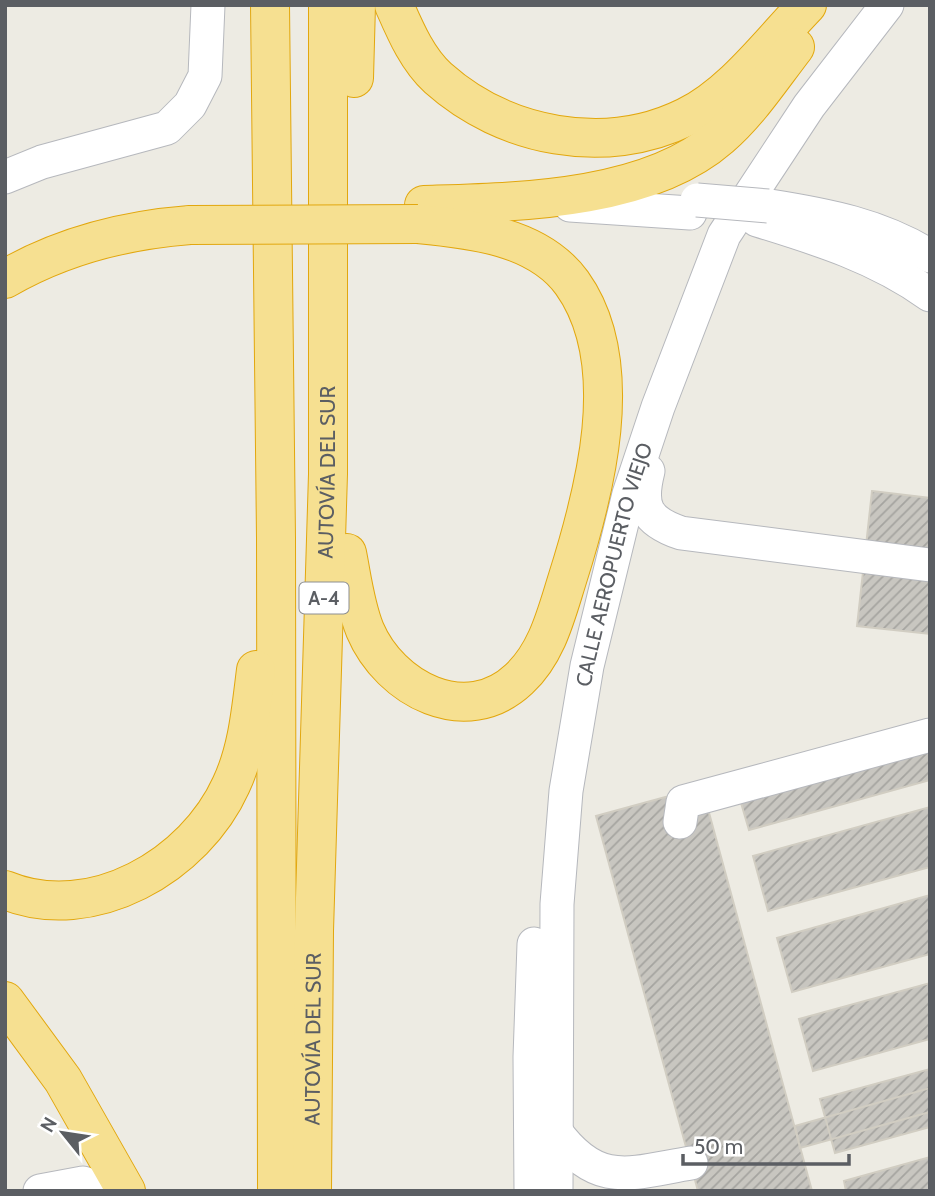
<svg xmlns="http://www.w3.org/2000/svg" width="935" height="1196" font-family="Cabin,sans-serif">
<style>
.building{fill:url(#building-hatch);stroke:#d1cdc2;stroke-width:2}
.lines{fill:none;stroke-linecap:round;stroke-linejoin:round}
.minor-casing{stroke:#b6b8bd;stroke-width:35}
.highway-casing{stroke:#e2a70e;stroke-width:40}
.minor{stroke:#fff;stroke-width:33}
.highway{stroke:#f6e091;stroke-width:38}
.minor-bridge-casing{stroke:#b6b8bd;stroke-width:35;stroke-linecap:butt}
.highway-bridge-casing{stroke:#e2a70e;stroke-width:40;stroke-linecap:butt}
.minor-bridge{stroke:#fff;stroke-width:33}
.highway-bridge{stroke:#f6e091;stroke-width:38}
.labels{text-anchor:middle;stroke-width:6;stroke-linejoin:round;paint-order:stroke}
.shield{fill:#fff;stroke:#8c8e92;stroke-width:2}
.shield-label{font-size:19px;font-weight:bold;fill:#5b5e63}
.street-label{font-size:21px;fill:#5b5e63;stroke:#fff}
</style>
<defs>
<pattern id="building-hatch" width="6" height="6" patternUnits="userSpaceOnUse" patternTransform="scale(1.75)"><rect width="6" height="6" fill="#c8c6c0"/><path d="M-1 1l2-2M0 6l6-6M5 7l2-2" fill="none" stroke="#a5a4a0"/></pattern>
</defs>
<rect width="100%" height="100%" fill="#edebe3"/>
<path class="building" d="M872,491l58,7v64l-65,-7z
M864,563l66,7v64l-73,-8z
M930,744v36l-181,50 -10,-34z
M702,787l110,404h-114l-102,-375z
M930,807v60l-162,44 -15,-55z
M930,895v59l-138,38 -15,-54z
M930,983v56l-117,32 -14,-52z
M930,1069v58l-95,26 -15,-54z
M930,1088v24l-130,36 -5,-22z
M930,1157v34h-84l-2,-10z"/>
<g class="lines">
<defs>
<g id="minor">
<path d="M5,177l37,-15 125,-34 23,-23 15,-29 3,-71"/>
<path d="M570,205l120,8"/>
<path d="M770,206c57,9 110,19 160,50"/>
<path d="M757,220c62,19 120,37 173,75"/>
<path d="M648,471c-9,36 -2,50 33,62l249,32"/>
<path d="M680,822l3,-20 247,-67"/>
<path d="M556,1132c42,57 75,41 135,31"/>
<path d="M40,1191l43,-8 26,8"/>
<path d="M531,1191l-1,-134 4,-113"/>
<path id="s1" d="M556,1191l1,-287 9,-113 21,-125 42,-172 29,-87 66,-172 85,-129 78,-101"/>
</g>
<g id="highway">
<path d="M270,5l6,533 1,653"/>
<path d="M394,5c11,25 23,54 44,73 66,59 167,79 248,39 47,-23 85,-75 121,-112"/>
<path d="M354,78l2,-73"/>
<path d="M424,205c92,-3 223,-4 296,-68 29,-25 51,-59 75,-90"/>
<path d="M5,279c57,-33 120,-49 185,-54"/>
<path d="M347,553c5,25 8,52 18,77 25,59 101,99 154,49 28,-26 37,-64 48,-99 27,-85 63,-216 5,-297 -34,-47 -101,-54 -154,-59"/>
<path d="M5,890c87,36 190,-25 226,-105 17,-36 20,-76 25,-115"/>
<path d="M5,1001l58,79 63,111"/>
<path id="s2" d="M312,1191l2,-260 14,-457v-469"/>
</g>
</defs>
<use href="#minor" class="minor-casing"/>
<use href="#highway" class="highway-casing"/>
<use href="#minor" class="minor"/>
<use href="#highway" class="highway"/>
<defs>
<path id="minor-bridge" d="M697,200l71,6"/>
<path id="highway-bridge" d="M190,225l228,-1"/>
</defs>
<use href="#minor-bridge" class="minor-bridge-casing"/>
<use href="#highway-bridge" class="highway-bridge-casing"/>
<use href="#minor-bridge" class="minor-bridge"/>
<use href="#highway-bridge" class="highway-bridge"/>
</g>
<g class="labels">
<rect class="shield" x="299.5" y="582.5" width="49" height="31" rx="5"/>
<g class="shield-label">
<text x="324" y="605">A-4</text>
</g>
<g class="street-label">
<text dy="7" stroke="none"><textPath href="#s2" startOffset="719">AUTOVÍA DEL SUR</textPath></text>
<text dy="7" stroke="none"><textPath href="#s1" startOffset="632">CALLE AEROPUERTO VIEJO</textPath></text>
<text dy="7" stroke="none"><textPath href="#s2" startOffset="152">AUTOVÍA DEL SUR</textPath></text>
</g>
</g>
<rect width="935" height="1196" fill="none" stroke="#5b5e63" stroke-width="14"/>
<g transform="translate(63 1133) rotate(300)" stroke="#ffffff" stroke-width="5" paint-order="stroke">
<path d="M0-5L12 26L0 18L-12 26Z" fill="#5b5e63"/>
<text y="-10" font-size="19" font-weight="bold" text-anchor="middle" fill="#5b5e63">N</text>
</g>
<path d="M683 1154v10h166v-10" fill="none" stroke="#5b5e63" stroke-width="3.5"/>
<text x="694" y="1154" font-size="21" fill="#5b5e63" stroke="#ffffff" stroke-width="5" paint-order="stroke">50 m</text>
</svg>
